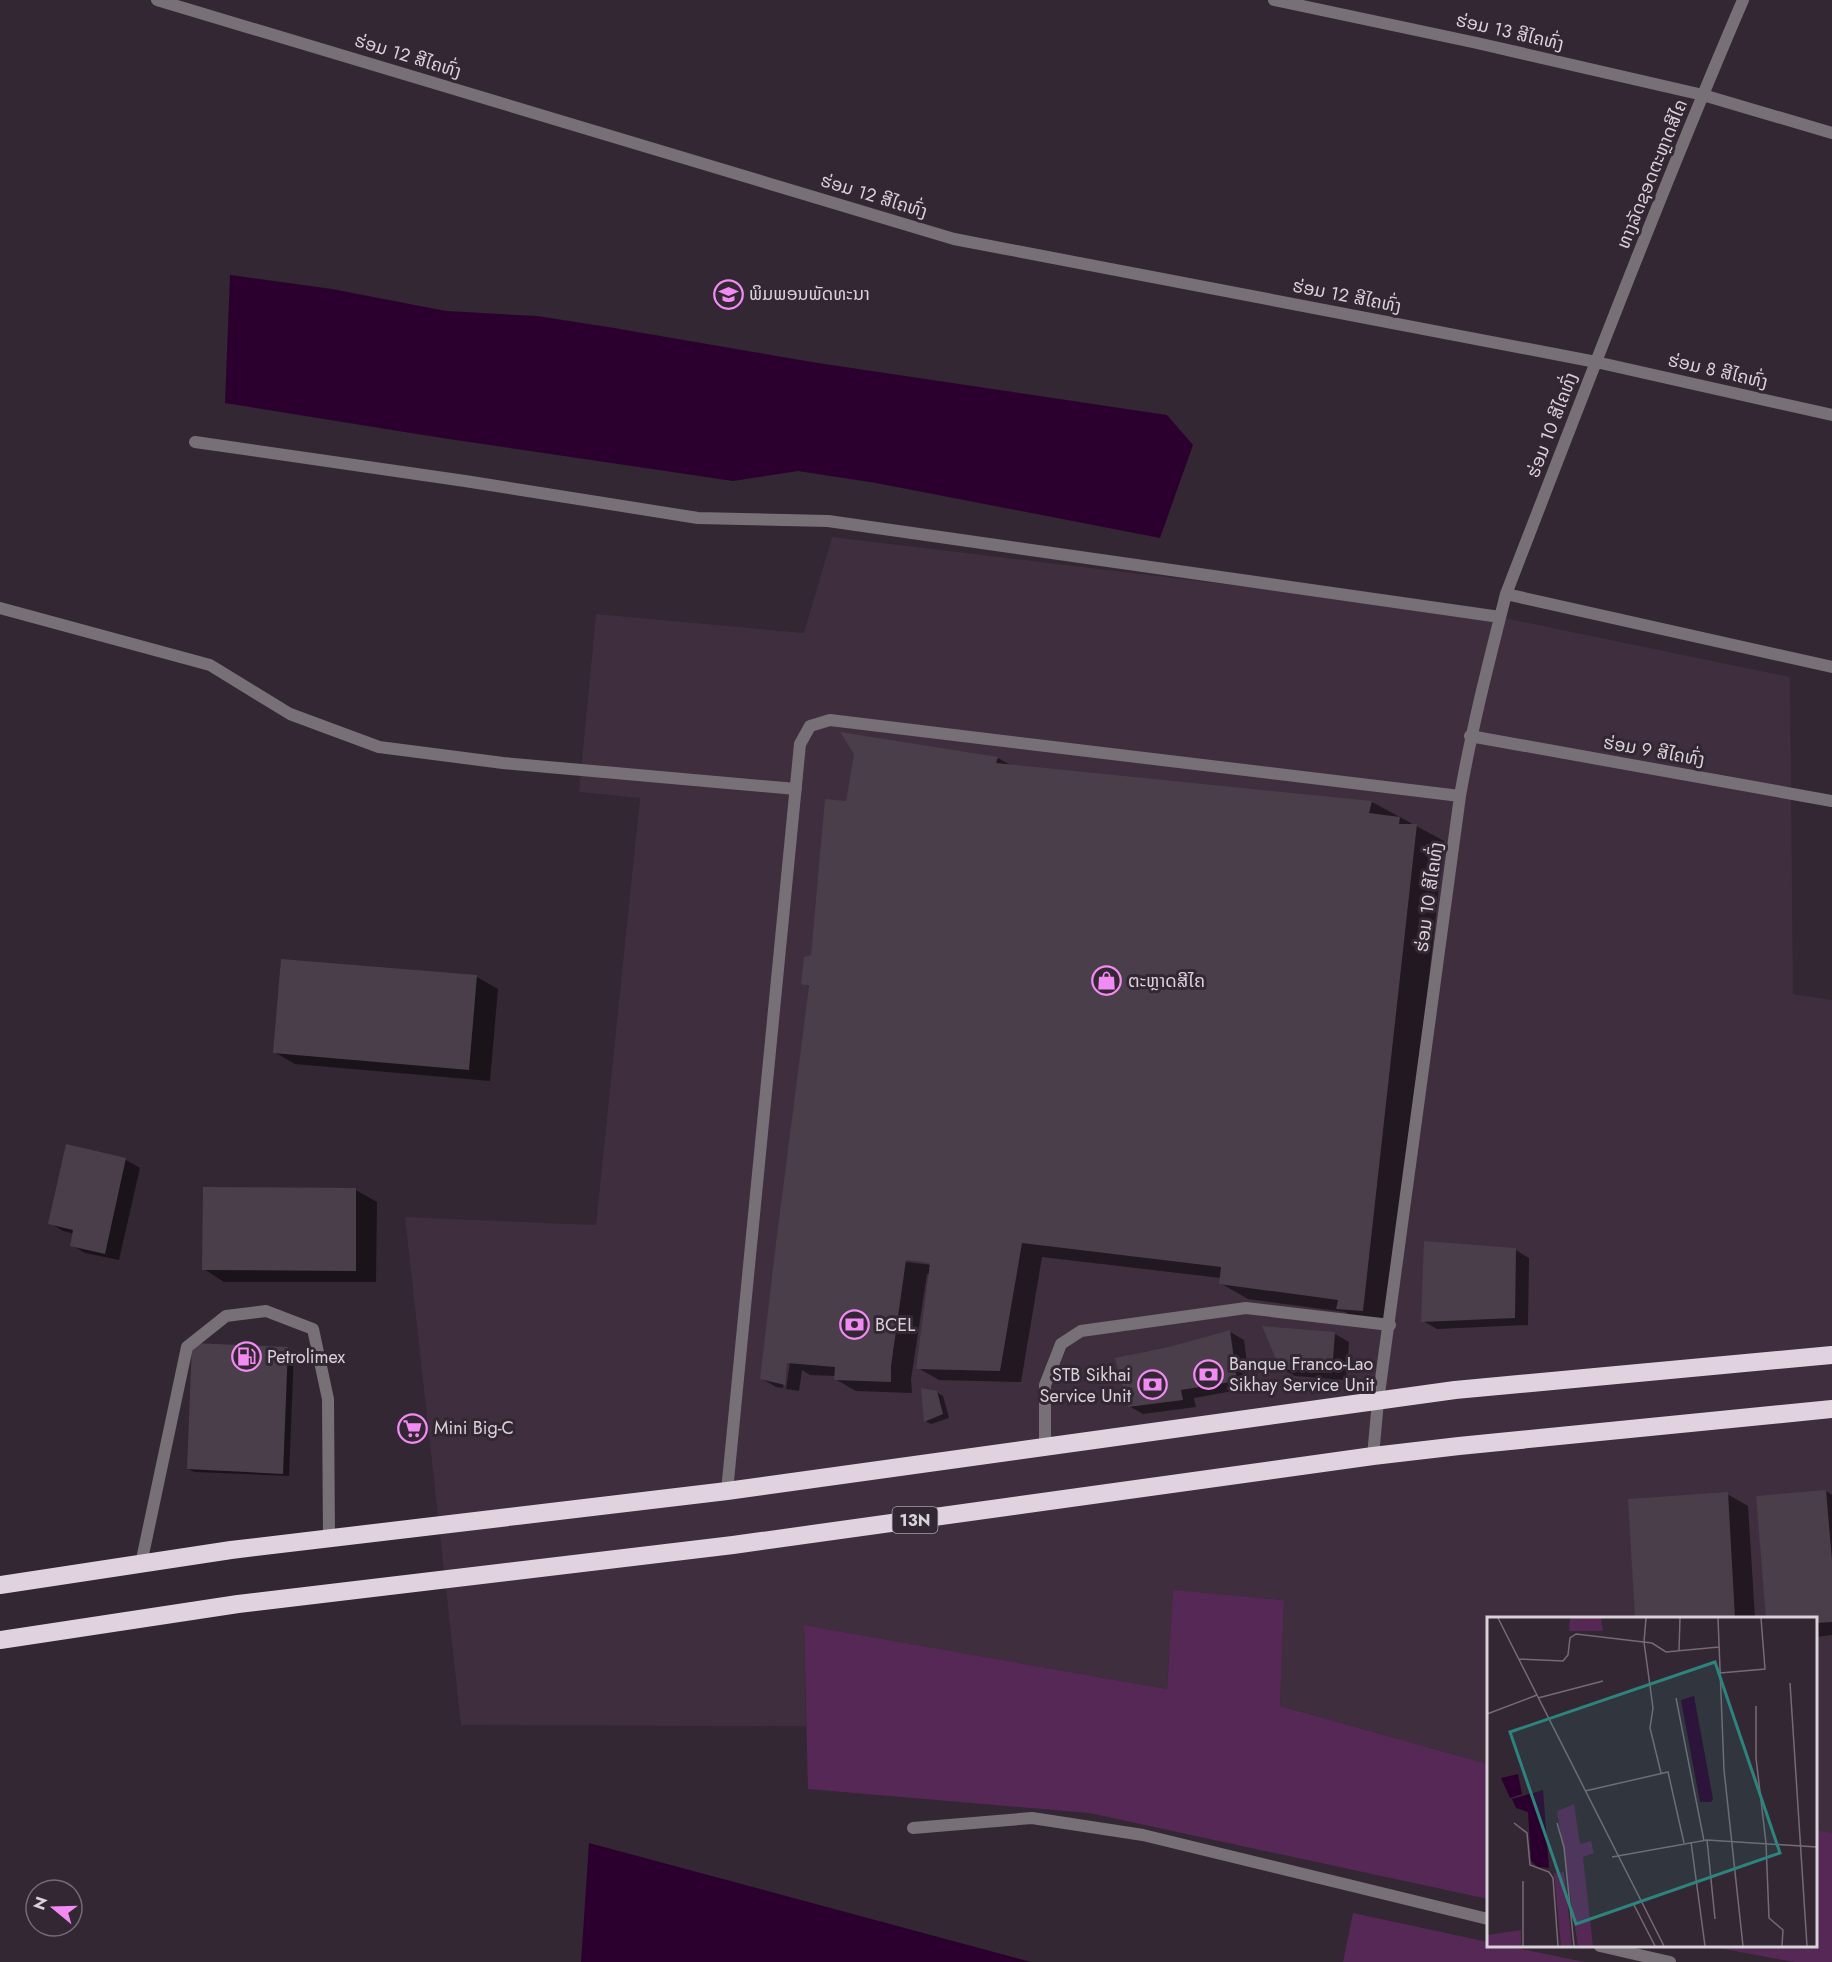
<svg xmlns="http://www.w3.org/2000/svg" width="1832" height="1962" font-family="Jost,'Noto Sans Lao',sans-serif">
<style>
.built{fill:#3e2e3e}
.green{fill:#552856}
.water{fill:#2c002e}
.shadow{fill:#0007;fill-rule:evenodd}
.building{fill:#4a3e4a}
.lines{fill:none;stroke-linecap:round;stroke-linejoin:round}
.lane{stroke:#777177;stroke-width:12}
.street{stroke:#777177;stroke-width:12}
.highway{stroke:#e1d2e0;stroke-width:18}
.labels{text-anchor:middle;stroke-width:6;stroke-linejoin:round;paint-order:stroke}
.shield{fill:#322732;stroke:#a79fa7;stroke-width:1.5}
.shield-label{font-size:16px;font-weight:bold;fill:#d9d2d9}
.street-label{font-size:18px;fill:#d9d2d9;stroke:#322732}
.poi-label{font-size:18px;fill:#d9d2d9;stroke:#322732;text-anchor:start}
.inset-road{fill:none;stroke:#756b75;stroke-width:1.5}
.view{fill:#2d847e;fill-opacity:0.15;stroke:#2d847e;stroke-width:3}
.inset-edge{fill:none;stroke:#d9d2d9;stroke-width:3}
</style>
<rect width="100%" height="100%" fill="#322732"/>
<path class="built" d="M832,537l668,80 290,60 3,317 39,6v835l-16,-4v-213h-328v146l-208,-58 4,-106 -111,-9 -6,98 -363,-64 2,101 -345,-1 -56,-508 191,8 44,-427 -61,-6 17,-178 208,19z"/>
<path class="green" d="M1173,1590l111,10 -4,106 208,58v135l-399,-86 -281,-24 -4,-164 363,64z
M1816,1830l16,3v129h-38l-86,-16h108z
M1353,1913l135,29v4h19l78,16h-242z"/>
<path class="water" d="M230,275l102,14 114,22 91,5 71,11 210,36 349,52 26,30 -33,93 -284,-55 -78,-12 -65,10 -291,-43 -217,-35z
M589,1843l442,119h-450z"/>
<path class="shadow" d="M843,734l155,24 14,8 360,36 72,39 -53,485 -26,-2 -20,-12 -97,-13 -28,-16 1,-5 -179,-21 -21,125 -82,-2 -21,-12 12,-94h-3l-16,105 1,14 -56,-2 -21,-12v-3l-25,-1 -8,-5 -3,21 -13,-2 4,-27h-3l-4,26 -7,-1 -14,-8 48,-391 -7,-5 9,-26 35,-154 8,-50zM821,1251l110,11v3z
M477,977l21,12 -8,92 -195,-17 -21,-12z
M67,1146l59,14 14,8 -21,92 -34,-7 -13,-8 2,-11 -11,-3 -13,-8z
M356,1190l21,12 -1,80h-152l-20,-13z
M1516,1250l13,8 -1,67 -91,4 -14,-8z
M1230,1332l14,8 6,48 -56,10 2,9 -53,7 -14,-8z
M1335,1334l14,8 -3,38 -51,-4 -14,-8z
M288,1348l6,4 -5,124 -94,-4 -7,-3z
M936,1392l7,4 6,22 -18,6 -6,-3z
M1826,1491l6,4v140l-16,2v-19h-48l-10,-121z
M1727,1494l21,12 7,112h-119l-6,-118z"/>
<path class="building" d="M840,732l158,25 -2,6 376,38 -3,12 31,4 -1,7h18l-54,487 -27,-2 2,-9 -119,-16 2,-17 -199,-24 -22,128 -84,-2 14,-106 -24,-3 -15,106v16l-57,-2 1,-13 -48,-4 -2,22 -25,-6 16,-136 33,-257 -8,-2 3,-27 7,-2 14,-156 21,2 8,-47z
M281,959l196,16 -8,95 -196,-17z
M66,1144l60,14 -21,96 -35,-8 3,-16 -25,-6z
M203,1187l153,1v83l-154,-1z
M1424,1241l92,7 -1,70 -94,4z
M1262,1326l73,6 -3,41 -52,-4z
M1230,1330l7,51 -56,9 2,10 -55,7 -13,-49 54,-11z
M192,1343l96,4 -5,127 -96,-5z
M921,1388l16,3 6,23 -19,8z
M1826,1490l6,70v62l-16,1v-5h-50l-10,-122z
M1728,1492l7,126h-100l-7,-119z"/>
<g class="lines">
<path class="lane" d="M1045,1448v-63l16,-41 20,-13 165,-23 144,17
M141,1564l46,-217 39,-31 40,-5 47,18 15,70 1,139"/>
<path class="street" d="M157,0l797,239 642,123 236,53
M1274,0l203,43 226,52 129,38
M195,442l270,39 233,37 130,3 672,96
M1506,594l326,73
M0,608l210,57 80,49 89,33 124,16 293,26
M1470,736l362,65
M1373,1456l5,-55 82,-605c12,-69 29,-135 46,-202 77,-199 153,-398 237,-594
M727,1491l73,-747 10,-18 20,-6 630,76
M913,1828l119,-10 111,17 345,84
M1600,1946l70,16"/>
<path class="highway" d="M0,1585l231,-35 496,-59 728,-101 377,-35
M0,1640l238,-36 495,-59 640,-89 86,-10 373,-37"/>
</g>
<defs>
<symbol id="school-ring" viewBox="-11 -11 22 22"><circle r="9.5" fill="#322732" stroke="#f28af3" stroke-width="1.5"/><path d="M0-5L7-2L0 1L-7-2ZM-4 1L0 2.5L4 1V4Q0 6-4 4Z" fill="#f28af3"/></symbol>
<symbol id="shop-ring" viewBox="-11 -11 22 22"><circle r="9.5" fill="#322732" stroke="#f28af3" stroke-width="1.5"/><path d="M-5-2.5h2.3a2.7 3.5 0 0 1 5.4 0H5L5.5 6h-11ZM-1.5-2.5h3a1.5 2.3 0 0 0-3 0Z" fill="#f28af3"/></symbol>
<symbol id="bank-ring" viewBox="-11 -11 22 22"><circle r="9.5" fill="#322732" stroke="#f28af3" stroke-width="1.5"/><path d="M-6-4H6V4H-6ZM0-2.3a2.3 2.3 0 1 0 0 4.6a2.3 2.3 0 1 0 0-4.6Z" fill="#f28af3"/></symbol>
<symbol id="fuel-ring" viewBox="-11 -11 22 22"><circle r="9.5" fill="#322732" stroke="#f28af3" stroke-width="1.5"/><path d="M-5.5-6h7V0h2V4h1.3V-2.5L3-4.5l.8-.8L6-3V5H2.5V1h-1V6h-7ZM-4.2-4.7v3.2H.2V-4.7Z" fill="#f28af3"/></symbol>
<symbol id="supermarket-ring" viewBox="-11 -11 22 22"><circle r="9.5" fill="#322732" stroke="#f28af3" stroke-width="1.5"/><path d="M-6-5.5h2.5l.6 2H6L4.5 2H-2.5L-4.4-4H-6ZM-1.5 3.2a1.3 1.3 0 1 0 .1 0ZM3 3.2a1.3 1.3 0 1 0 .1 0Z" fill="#f28af3"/></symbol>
</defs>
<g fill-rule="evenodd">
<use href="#school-ring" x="712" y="278" width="33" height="33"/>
<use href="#shop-ring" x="1090" y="964" width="33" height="33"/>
<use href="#bank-ring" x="838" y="1308" width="33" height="33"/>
<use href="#fuel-ring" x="230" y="1340" width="33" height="33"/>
<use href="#bank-ring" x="1192" y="1358" width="33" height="33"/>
<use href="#bank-ring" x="1136" y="1368" width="33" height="33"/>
<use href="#supermarket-ring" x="396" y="1412" width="33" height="33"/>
</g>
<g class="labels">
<rect class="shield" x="892.5" y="1507" width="45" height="26" rx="4.5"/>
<g class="shield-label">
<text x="915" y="1526">13N</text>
</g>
<g class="street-label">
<text transform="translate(1510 32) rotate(13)" y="6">ຮ່ອມ 13 ສີໄຄທົ່ງ</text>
<text transform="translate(408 56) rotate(17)" y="6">ຮ່ອມ 12 ສີໄຄທົ່ງ</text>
<text transform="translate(1652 174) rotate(-68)" y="6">ທາງລັດຊອດຕະຫຼາດສີໄຄ</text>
<text transform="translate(874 196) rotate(17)" y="6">ຮ່ອມ 12 ສີໄຄທົ່ງ</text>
<text transform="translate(1347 296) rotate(11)" y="6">ຮ່ອມ 12 ສີໄຄທົ່ງ</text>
<text transform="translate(1718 371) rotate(13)" y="6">ຮ່ອມ 8 ສີໄຄທົ່ງ</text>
<text transform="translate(1552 425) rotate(-69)" y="6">ຮ່ອມ 10 ສີໄຄທົ່ງ</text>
<text transform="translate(1654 751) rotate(10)" y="6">ຮ່ອມ 9 ສີໄຄທົ່ງ</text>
<text transform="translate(1429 897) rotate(-82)" y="6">ຮ່ອມ 10 ສີໄຄທົ່ງ</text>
</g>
<g class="poi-label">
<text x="749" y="300">ພິມພອນພັດທະນາ</text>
<text x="1128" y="987">ຕະຫຼາດສີໄຄ</text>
<text x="875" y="1331">BCEL</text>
<text x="267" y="1363">Petrolimex</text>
<text x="1229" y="1370">Banque Franco-Lao<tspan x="1229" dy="21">Sikhay Service Unit</tspan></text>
<text x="1131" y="1381" text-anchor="end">STB Sikhai<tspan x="1131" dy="21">Service Unit</tspan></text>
<text x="434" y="1434">Mini Big-C</text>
</g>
</g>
<g transform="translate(1487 1617)">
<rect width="330" height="330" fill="#322732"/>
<path d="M83,1h31l2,13h-34zM87,187l6,40 11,-3 3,12 -11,4 10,89h-15l-21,-135zM77,255l8,74h-11l-7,-73zM34,313v16h-34v-11z" fill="#552856"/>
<path d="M207,79l19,103 -2,3h-11l-19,-102zM31,157l4,20 -12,4 -9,-20zM56,173l6,78 -11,-1 -7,-6 -3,-49 -12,-4 -4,-9z" fill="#2c002e"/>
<path class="inset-road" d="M11,1l166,328M159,1l-2,24 9,66 -3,20 11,45M231,1l6,152 19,176M192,33l1,-32M32,42l44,2 5,-6 2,-17 6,-4 76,9 14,9 53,-5M233,56l45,-4 -4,-51M303,66l17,263M51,81l65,-17M189,81l28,143M269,89v52l10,85 3,75 14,12 -1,16M0,97l50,-19M98,174l83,-19 16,71M27,206l13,10 3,32 19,7 4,6 5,68M70,206l7,24 10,99M220,223l8,79M204,225l14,104M125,240l95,-17 110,7M36,264v65M147,288l21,41"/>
<path class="view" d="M228,45l65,191 -204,71 -66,-192z"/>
<rect width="330" height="330" class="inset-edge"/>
</g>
<g transform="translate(54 1908) rotate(289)"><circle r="28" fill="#322732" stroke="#756b75" stroke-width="1.5"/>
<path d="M0-4.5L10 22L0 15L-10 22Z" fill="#f28af3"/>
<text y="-9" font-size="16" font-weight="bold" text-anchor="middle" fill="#d9d2d9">N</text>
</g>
</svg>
